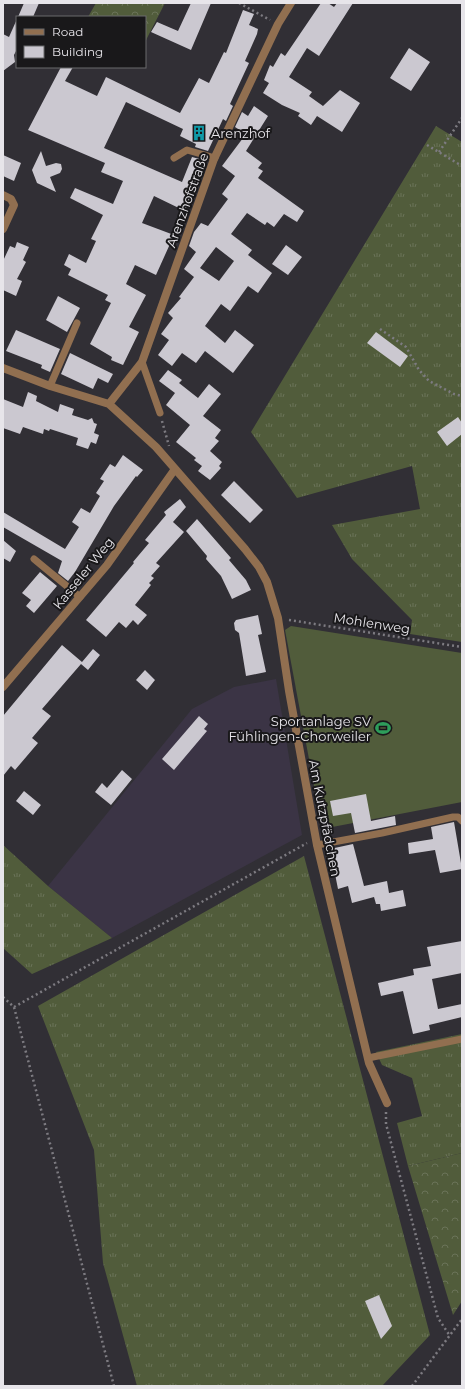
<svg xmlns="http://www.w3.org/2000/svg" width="465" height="1389" font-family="Montserrat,sans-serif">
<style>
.commercial{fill:#3b3445}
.grass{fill:url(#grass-tufts)}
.forest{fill:url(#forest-crowns)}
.pitch{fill:#515c3b}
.building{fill:#cbc8d0;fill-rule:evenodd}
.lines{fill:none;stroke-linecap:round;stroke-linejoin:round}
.path{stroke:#7d7b81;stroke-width:2.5;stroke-dasharray:2 3;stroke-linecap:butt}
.lane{stroke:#916f50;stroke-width:7}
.street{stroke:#916f50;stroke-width:8}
.labels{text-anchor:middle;stroke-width:4;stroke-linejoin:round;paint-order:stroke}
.poi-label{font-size:13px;fill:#e7e5ea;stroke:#19181a;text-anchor:start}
.street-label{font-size:13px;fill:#e7e5ea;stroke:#19181a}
</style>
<defs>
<pattern id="grass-tufts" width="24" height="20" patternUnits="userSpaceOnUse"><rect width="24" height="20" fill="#515c3b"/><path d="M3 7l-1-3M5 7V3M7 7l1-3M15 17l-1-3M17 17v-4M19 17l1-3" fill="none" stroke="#6a7358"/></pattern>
<pattern id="forest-crowns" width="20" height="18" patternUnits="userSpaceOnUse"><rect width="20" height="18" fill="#515c3b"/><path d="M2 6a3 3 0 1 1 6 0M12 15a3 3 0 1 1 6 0" fill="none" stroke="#6a7358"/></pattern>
</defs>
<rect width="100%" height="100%" fill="#312f35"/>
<path class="commercial" d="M276,679l26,156 -190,103 -64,-52 144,-177 42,-22z"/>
<path class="grass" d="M436,126l26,16v500l-52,-8 2,-14 -60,-61 -20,-34 88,-16 -8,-43 -115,32 -46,-66z
M3,845l45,41 64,52 -80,36 -29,-26z
M304,856l126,479 -48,51h-245l-34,-123 -9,-113 -56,-144z
M462,1034v119l-54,13 -11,-43 25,-7 -10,-38 -30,-13 -6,-13z"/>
<path class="forest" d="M96,3h69l-20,39v-25h-57z
M462,1153v148l-9,14 -45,-149z"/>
<path class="pitch" d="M291,626l171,27v149l-140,27 -37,-199z"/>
<path class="building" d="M24,3h15l-6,14h-15z
M191,3h20l-20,47 -40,-18 6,-10 21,9z
M321,3h7l6,4 3,-4h16l-34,53 -12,-8 -18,29 23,15 -3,4 14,10 17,-16 20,13 -18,29 -25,-16 -6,9 -13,-9 2,-3 -18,-8 -19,-12 6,-10 -5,-3 6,-15 3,2 8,-14 4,3z
M243,10l11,4 -5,11 9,4 -1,5 -12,27 4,2 -19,41 3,2 -7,15 -3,-2 -15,32 -13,-4 1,-3 -16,-8 3,-7 -57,-27 -22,46 78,34 10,-25 11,3 1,2 -19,49 -31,-15 -12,27 32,12 -18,40 -21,-10 -9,19 20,11 -17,32 10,5 -16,33 -12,-5 1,-3 -22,-13 21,-41 -6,-3 3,-5 -40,-20 3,-6 -7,-4 5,-11 17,9 10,-22 -5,-2 12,-24 -33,-17 5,-10 38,16 10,-23 -22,-9 4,-9 -77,-33 33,-63h12l-8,14 32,15 9,-19 74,36 19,-35 10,5 15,-31 2,1z
M17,19v30l-3,6 1,7 -12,9v-37l6,3z
M409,48l21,14 -19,29 -21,-13z
M254,106l14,10 -22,35 16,12 -4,5 5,3 -5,7 46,33 -7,11 -13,-8 -10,13 -7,-5 -2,3 -18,-12 -16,21 21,16 -4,5 24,18 -14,20 -10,-7 -18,25 -9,-7 -16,22 20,17 10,-13 19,15 -21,28 -28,-22 -9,12 -14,-10 -10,13 -14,-11 11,-15 -8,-6 12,-16 -5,-5 13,-15 -2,-1 15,-20 -10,-8 12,-17 -7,-6 5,-14 7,-9 7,3 20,-27 -6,-5 13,-18 -13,-10 24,-32 -11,-7 7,-15 6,4zM216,247l18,14 -15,20 -19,-13z
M41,151l5,15 10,-3 5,1 1,5 -2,4 -10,4 6,15 -19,-9 -5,-13z
M3,155l18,8 -7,18 -11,-5z
M17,242l12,5 -6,13 3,2 -9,17 5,2 -6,15 -13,-6v-29l7,-15 5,2z
M286,245l16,12 -14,18 -16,-11z
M58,296l22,12 -13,24 -21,-12z
M16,330l44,19 -10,23 -9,-4 1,-3 -36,-14z
M376,332l32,24 -8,11 -33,-24z
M70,353l43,21 -5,9 -10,-5 -5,11 -32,-15z
M168,370l14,10 -3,3 19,15 11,-14 12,10 -18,22 18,14 -6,8 4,3 -9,10 12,11 -3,4 2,2 -11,12 -12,-9 4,-5 -8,-6 2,-2 -20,-16 14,-17 -24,-20 9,-12 -16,-12z
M28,392l9,4 -1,5 22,11 2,-8 14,5 -2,6 16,5 4,-2 2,5 3,1 -3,9 5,2 -3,9 -5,-2 -3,7 -12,-4 2,-7 -28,-9 -1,2 -5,-2 -1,5 -20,-7 -3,7 -17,-6v-29l20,8z
M458,417l4,6v11l-15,12 -10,-14z
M123,455l20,15 -6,7 -1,-1 -22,30 -39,66 -7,9 -10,-8 4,-12 -59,-34v-15l62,37 14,-22 -7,-5 9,-14 9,5 10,-17 -4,-3 8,-12 -4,-2 10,-15 5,3z
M234,481l29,29 -13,13 -29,-28z
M180,499l6,8 -13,15 11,10 -28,31 4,3 -9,10 3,2 -5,5 2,2 -16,20 12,10 -9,10 -5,-5 -7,8 -7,-6 -13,15 -20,-17 48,-57 -1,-1 16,-19 -4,-3 21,-25 -2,-3z
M197,519l34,39 -2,2 17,20 5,10 -19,9 -11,-23 -15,-17 1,-3 -21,-25z
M3,540l13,11 -6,11 -7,-4z
M40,572l17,14 -23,27 -8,-7 5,-6 -9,-7z
M258,615l4,19 -4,1 8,37 -20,4 -7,-43 -4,-3 -1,-7 2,-3z
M62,645l20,17 11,-13 7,6 -12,15 -7,-6 -39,45 9,7 -19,22 6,5 -23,27 -4,-4 -8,10v-60z
M145,670l10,10 -8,10 -11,-10z
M199,716l9,8 -4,5 3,2 -33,39 -12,-11z
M122,770l10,9 -21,26 -16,-13 7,-9 5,5z
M24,791l17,14 -8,10 -17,-14z
M366,794l5,27 24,-5 1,9 -41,8 -4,-20 -18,3 -3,-15z
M454,822l8,47 -22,4 -5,-23 -26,4 -1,-11 25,-4 -2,-12z
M353,844l11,42 23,-5 2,12 14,-3 3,16 -25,5 -1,-7h-4l-2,-7 -22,6 -4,-17 -10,3 -8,-40z
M462,941v32l-30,6 6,30 24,-5v13l-33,8 1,5 -17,4 -10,-43 -22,5 -3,-13 36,-8 -1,-6 18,-3 -4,-19z
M379,1295l13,31 -11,13 -16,-38z"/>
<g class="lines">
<path class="path" d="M239,3l31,17
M427,145l35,21
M439,152l23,-34
M380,329l26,18 13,23 10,11 25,13 8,2
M162,421l7,25
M289,620l173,27
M3,997l11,10 100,379
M14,1007l293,-164
M386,1112v12l52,194 12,18
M412,1386l50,-67"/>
<path class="lane" d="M174,158l13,-8 28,8
M142,362l18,51
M50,386l27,-63
M34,559l46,38
M317,845l65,-12 71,-16h5l4,4
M368,1058l94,-19"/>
<path class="street" d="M3,195l8,4 3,6 -11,24
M3,368l47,18 59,18 47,43 89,102 14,18 8,15 11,36 11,73 28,154 52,218 18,40
M109,404l33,-42 72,-203 64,-135 13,-21
M3,687l104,-122 68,-96"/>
</g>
<defs>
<symbol id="building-bare" viewBox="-9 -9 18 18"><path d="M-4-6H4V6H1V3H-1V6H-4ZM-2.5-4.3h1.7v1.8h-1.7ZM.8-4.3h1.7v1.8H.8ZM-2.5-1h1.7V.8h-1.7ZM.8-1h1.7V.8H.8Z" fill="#0f9aa8" stroke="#19181a" stroke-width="2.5" paint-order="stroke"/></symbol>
<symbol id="stadium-bare" viewBox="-9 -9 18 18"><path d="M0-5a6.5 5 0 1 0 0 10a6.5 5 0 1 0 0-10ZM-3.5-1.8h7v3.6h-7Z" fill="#2e9e5b" stroke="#19181a" stroke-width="2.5" paint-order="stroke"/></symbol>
</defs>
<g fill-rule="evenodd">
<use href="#building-bare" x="188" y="122" width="22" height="22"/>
<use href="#stadium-bare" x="372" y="717" width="22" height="22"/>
</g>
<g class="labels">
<g class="poi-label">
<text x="211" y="138">Arenzhof</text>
<text x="371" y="726" text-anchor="end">Sportanlage SV<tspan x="371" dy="15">Fühlingen-Chorweiler</tspan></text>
</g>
<g class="street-label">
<text transform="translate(187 200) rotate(-70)" y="5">Arenzhofstraße</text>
<text transform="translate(83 573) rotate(-51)" y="5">Kasseler Weg</text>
<text transform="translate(372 623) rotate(9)" y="5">Mohlenweg</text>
<text transform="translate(325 818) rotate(79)" y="5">Am Kutzpfädchen</text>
</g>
</g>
<rect width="465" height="1389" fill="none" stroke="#e7e5ea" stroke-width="8"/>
<rect x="16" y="16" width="130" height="52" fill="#19181a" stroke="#6b6a6d"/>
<rect x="24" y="29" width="20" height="6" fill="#916f50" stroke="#6b6a6d"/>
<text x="52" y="36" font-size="12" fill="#e7e5ea">Road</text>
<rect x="24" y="46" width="20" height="12" fill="#cbc8d0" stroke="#6b6a6d"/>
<text x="52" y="56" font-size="12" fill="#e7e5ea">Building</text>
</svg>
